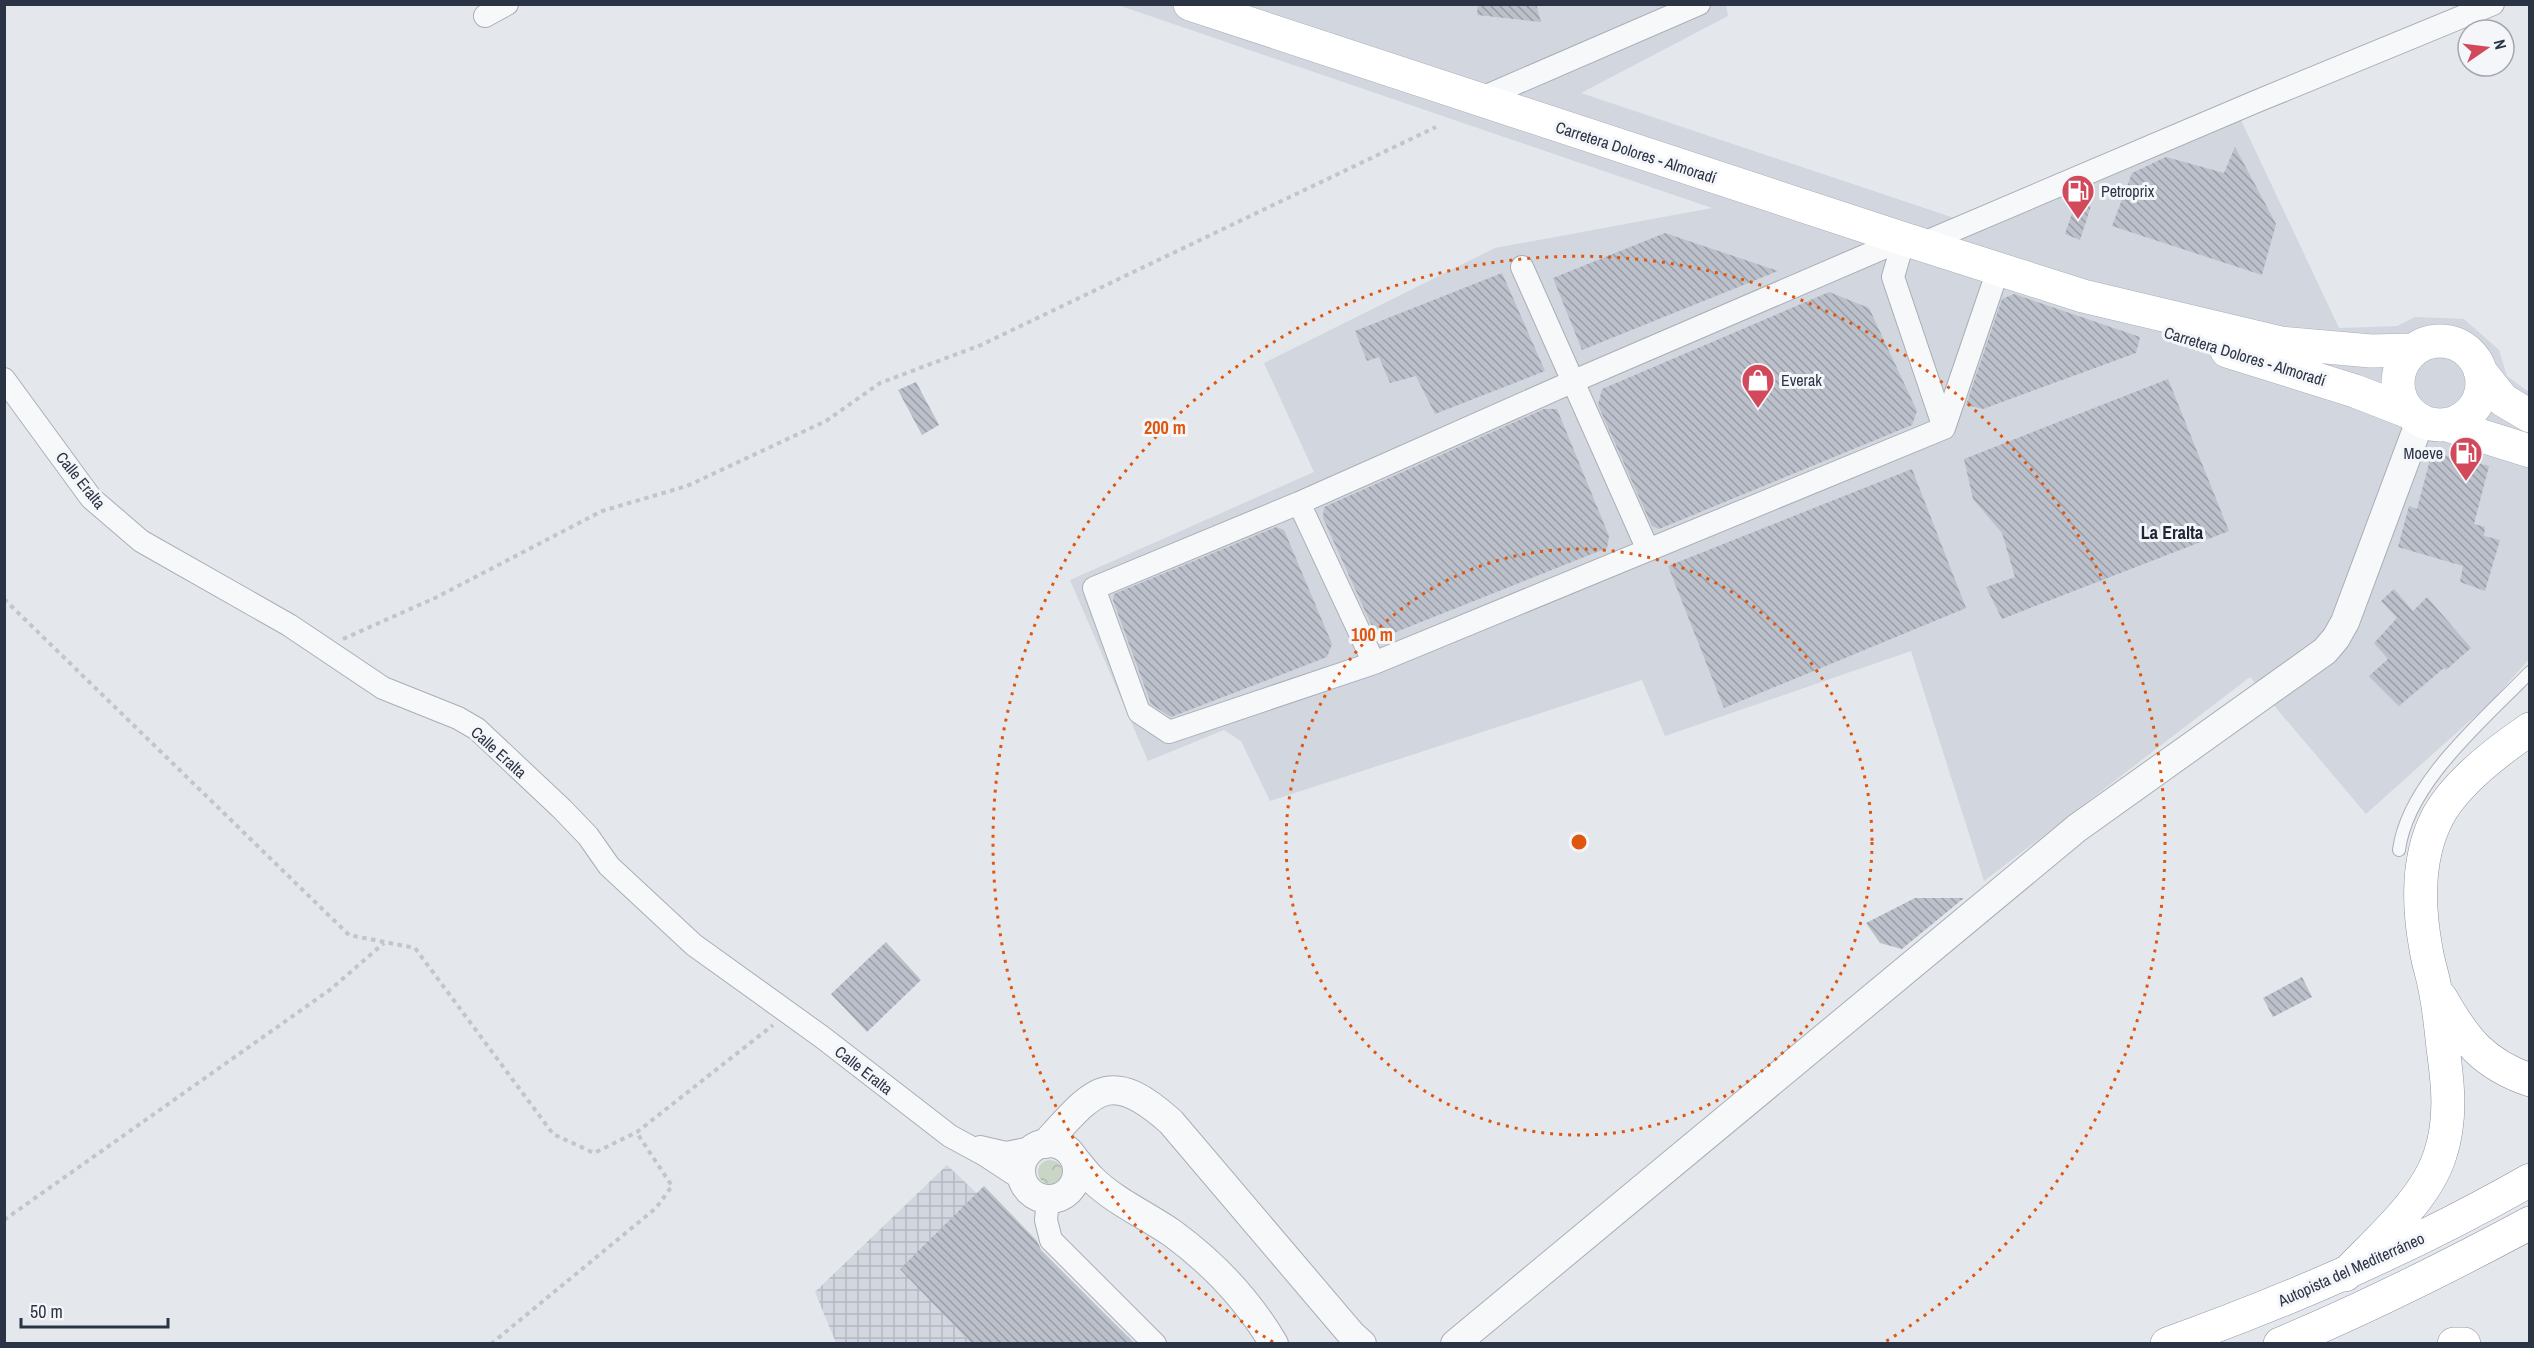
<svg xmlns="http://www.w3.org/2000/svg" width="2534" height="1348" font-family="'Archivo Narrow',sans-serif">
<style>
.built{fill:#d2d6de}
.industrial{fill:url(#industrial-grid)}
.park{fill:url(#park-crowns)}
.building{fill:url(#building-back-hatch)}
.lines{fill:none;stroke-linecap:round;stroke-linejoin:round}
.service-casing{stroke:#a9aeb7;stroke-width:14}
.minor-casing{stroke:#a9aeb7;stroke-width:24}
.tertiary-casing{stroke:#a9aeb7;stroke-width:30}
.secondary-casing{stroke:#a9aeb7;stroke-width:34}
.motorway-casing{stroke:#8b94a3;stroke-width:34}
.path{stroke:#c2c5cb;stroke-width:4;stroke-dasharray:4.5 4.5;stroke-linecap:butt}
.service{stroke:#f7f8fa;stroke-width:12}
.minor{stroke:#f7f8fa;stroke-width:22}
.tertiary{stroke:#f7f8fa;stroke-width:28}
.secondary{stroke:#fff;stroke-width:33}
.motorway{stroke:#fff;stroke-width:33}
.ring{fill:none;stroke:#df570f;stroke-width:3;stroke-dasharray:3 6}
.labels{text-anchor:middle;stroke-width:6;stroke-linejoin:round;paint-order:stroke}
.street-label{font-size:16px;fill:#2b3445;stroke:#f4f6f9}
.poi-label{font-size:16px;fill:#2b3445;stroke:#f4f6f9;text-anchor:start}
.neighbourhood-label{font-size:18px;font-weight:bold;fill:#1d2536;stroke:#f4f6f9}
.centre{fill:#df570f;stroke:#f4f6f9;stroke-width:3}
.ring-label{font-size:18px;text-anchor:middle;font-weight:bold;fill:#df570f;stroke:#f4f6f9;stroke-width:6;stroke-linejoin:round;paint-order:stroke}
</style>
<defs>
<pattern id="industrial-grid" width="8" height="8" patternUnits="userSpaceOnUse" patternTransform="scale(1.5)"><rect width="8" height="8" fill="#d2d6de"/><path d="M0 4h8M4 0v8" fill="none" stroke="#b4b8c0"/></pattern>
<pattern id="park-crowns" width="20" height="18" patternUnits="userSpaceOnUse" patternTransform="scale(1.5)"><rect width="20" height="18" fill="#c9d6c5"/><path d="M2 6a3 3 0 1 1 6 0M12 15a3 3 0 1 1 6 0" fill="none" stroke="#adb8ab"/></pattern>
<pattern id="building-back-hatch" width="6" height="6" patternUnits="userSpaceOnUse" patternTransform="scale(1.5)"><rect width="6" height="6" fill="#bbc0ca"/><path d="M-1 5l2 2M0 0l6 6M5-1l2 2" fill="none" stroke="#989da6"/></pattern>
</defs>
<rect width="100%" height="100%" fill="#e4e7ec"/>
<path class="built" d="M1118,5h608l2,11 -147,77 403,135 256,-110 99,210 58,-2 18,-9 49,2 35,31 8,26 22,16v267l-36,41 -127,114 -116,-137 -266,204 -73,-230 -246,85 -23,-56 -372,121 -29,-60 -17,-11 -76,31 -78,-181 244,-108 -50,-109 231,-115 217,-40z"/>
<path class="industrial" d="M947,1165l188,178h-299l-21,-51z"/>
<path class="park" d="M1038 1172a12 12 0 1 1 24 0a12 12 0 1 1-24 0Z"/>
<path class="building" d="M1478,4h58l5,18 -64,-7z
M2235,147l41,77 -14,51 -150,-49 20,-53 34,-16 58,16z
M2076,201l15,5 -11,34 -15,-6z
M1665,233l113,38 -196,79 -29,-72z
M1502,273l43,98 -110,43 -19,-38 -26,7 -11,-26 -12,4 -12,-30z
M1829,292l40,16 48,103 -5,14 -253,104 -7,-3 -54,-121 4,-16z
M2014,294l126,43 -4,16 -153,56 -17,-4 36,-106z
M2168,379l61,152 -227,88 -16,-32 29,-10 -13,-44 -29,-34 -9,-40z
M916,382l23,43 -17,10 -24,-45z
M1544,409h13l52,127 -2,12 -221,88 -11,-3 -52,-115 1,-11z
M2432,452l57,14 -15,58 11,3 -1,9 16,4 -15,51 -25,-9 3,-16 -65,-19 11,-41 8,3z
M1912,469l54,139 -242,100 -56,-142z
M1276,527l8,3 48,114 -5,13 -156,60 -20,-13 -38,-104 1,-6z
M2394,589l19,22 14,-14 44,51 -25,22 -2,-2 -45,38 -30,-30 19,-17 -14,-16 23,-25 -16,-17z
M1915,898h49l-62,51 -22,-6 -14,-20z
M886,942l35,38 -54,52 -36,-38z
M2302,977l10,20 -39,20 -10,-19z
M984,1186l53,55 4,9 94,94h-163l-72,-75z"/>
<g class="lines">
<defs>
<path id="service" d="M2399,850c9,-68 85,-130 131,-178"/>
<path id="minor" d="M485,16l22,-12
M1477,100l222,-96
M1904,239l-330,142 -275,122 -205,85 45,124 30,20 205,-69 570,-235 54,-158
M1904,239l-11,38 51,151
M1921,244l334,-142 238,-98
M1522,267l126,283
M4,379l87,119 50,43 148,84 94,63 75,30 19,11 85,80 26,27 21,30 85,79 128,92 128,99 35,19 38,25
M1299,503l75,160
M980,1147l26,6 30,-6
M1048,1199l-2,21 5,20 104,104"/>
<path id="tertiary" d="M1021 1171a28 28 0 1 1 56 0a28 28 0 1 1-56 0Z
M1045,1144c48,-52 63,-79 126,-22l181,213 10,9
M1074,1158c6,7 11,14 18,21 22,22 54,36 80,54 41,30 76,67 102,111
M1455,1344l622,-516 248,-177 11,-13 9,-16 75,-201"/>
<path id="secondary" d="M1190,4l714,235 179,57 198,47 90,8 42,-1
M2398 383a42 42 0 1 1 84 0a42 42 0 1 1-84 0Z
M2227,351l128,40 54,21
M2480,371l23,29 27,16
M2447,425l83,26"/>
<path id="motorway" d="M2441,998c23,41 42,66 89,82
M2345,1275c32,-34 81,-75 95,-120 12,-36 8,-71 3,-107 -2,-20 -4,-40 -8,-59 -2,-13 -7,-26 -9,-40 -8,-43 -9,-93 12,-133 18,-33 61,-66 92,-87
M2167,1344c126,-45 247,-98 363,-164
M2280,1344c86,-36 168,-77 250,-121
M2454,1344h10"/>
</defs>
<use href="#service" class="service-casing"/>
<use href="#minor" class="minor-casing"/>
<use href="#tertiary" class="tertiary-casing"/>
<use href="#secondary" class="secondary-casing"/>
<use href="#motorway" class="motorway-casing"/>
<path class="path" d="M4,599l345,336 66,13 138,186 41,19 43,-21 136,-107
M343,639l92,-41 167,-87 85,-25 139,-65 54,-38 101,-38 455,-218
M4,1220l327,-231 53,-46
M491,1344l165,-136 16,-22 -35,-53"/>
<use href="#service" class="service"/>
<use href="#minor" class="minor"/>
<use href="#tertiary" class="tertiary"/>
<use href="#secondary" class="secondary"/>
<use href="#motorway" class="motorway"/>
</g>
<g class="ring">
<circle cx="1579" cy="842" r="293"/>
<path d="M1273 1342A586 586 0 1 1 1885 1342"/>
</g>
<defs>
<symbol id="fuel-pin" viewBox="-11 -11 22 30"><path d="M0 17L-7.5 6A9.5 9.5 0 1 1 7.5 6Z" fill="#d1495b" stroke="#f4f6f9"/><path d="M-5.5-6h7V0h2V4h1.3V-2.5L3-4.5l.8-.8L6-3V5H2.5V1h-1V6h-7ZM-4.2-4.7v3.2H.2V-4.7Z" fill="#fff"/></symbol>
<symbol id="shop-pin" viewBox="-11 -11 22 30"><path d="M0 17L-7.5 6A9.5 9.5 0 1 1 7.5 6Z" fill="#d1495b" stroke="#f4f6f9"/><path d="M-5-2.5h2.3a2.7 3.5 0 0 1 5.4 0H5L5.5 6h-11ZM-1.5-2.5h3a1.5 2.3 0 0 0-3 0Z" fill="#fff"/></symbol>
</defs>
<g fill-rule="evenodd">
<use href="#fuel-pin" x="2059" y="172" width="38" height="52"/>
<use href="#shop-pin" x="1739" y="361" width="38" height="52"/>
<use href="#fuel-pin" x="2447" y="434" width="38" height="52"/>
</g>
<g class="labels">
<g class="street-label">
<text transform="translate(1636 152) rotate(18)" y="6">Carretera Dolores - Almoradí</text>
<text transform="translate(2245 356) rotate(17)" y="6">Carretera Dolores - Almoradí</text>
<text transform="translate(81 480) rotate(51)" y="6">Calle Eralta</text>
<text transform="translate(499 752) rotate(42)" y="6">Calle Eralta</text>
<text transform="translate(864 1070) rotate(38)" y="6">Calle Eralta</text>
<text transform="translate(2351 1269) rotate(-24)" y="6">Autopista del Mediterráneo</text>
</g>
<g class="poi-label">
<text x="2101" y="197">Petroprix</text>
<text x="1781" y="386">Everak</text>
<text x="2443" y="459" text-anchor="end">Moeve</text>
</g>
<g class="neighbourhood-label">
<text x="2172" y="539">La Eralta</text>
</g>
</g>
<circle cx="1579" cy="842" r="9" class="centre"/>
<g class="ring-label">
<text x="1165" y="434">200 m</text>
<text x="1372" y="641">100 m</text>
</g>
<rect width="2534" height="1348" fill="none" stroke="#2b3445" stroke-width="12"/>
<g transform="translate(2486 48) rotate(76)"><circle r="28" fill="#f4f6f9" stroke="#a4a8b1" stroke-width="1.5"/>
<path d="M0-4.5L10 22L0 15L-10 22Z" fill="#d1495b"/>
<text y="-9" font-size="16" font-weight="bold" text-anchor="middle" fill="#2b3445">N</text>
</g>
<path d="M21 1318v9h147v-9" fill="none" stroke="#2b3445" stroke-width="3"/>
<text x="30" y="1318" font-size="18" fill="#2b3445" stroke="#f4f6f9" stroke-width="4.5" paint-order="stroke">50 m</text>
</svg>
